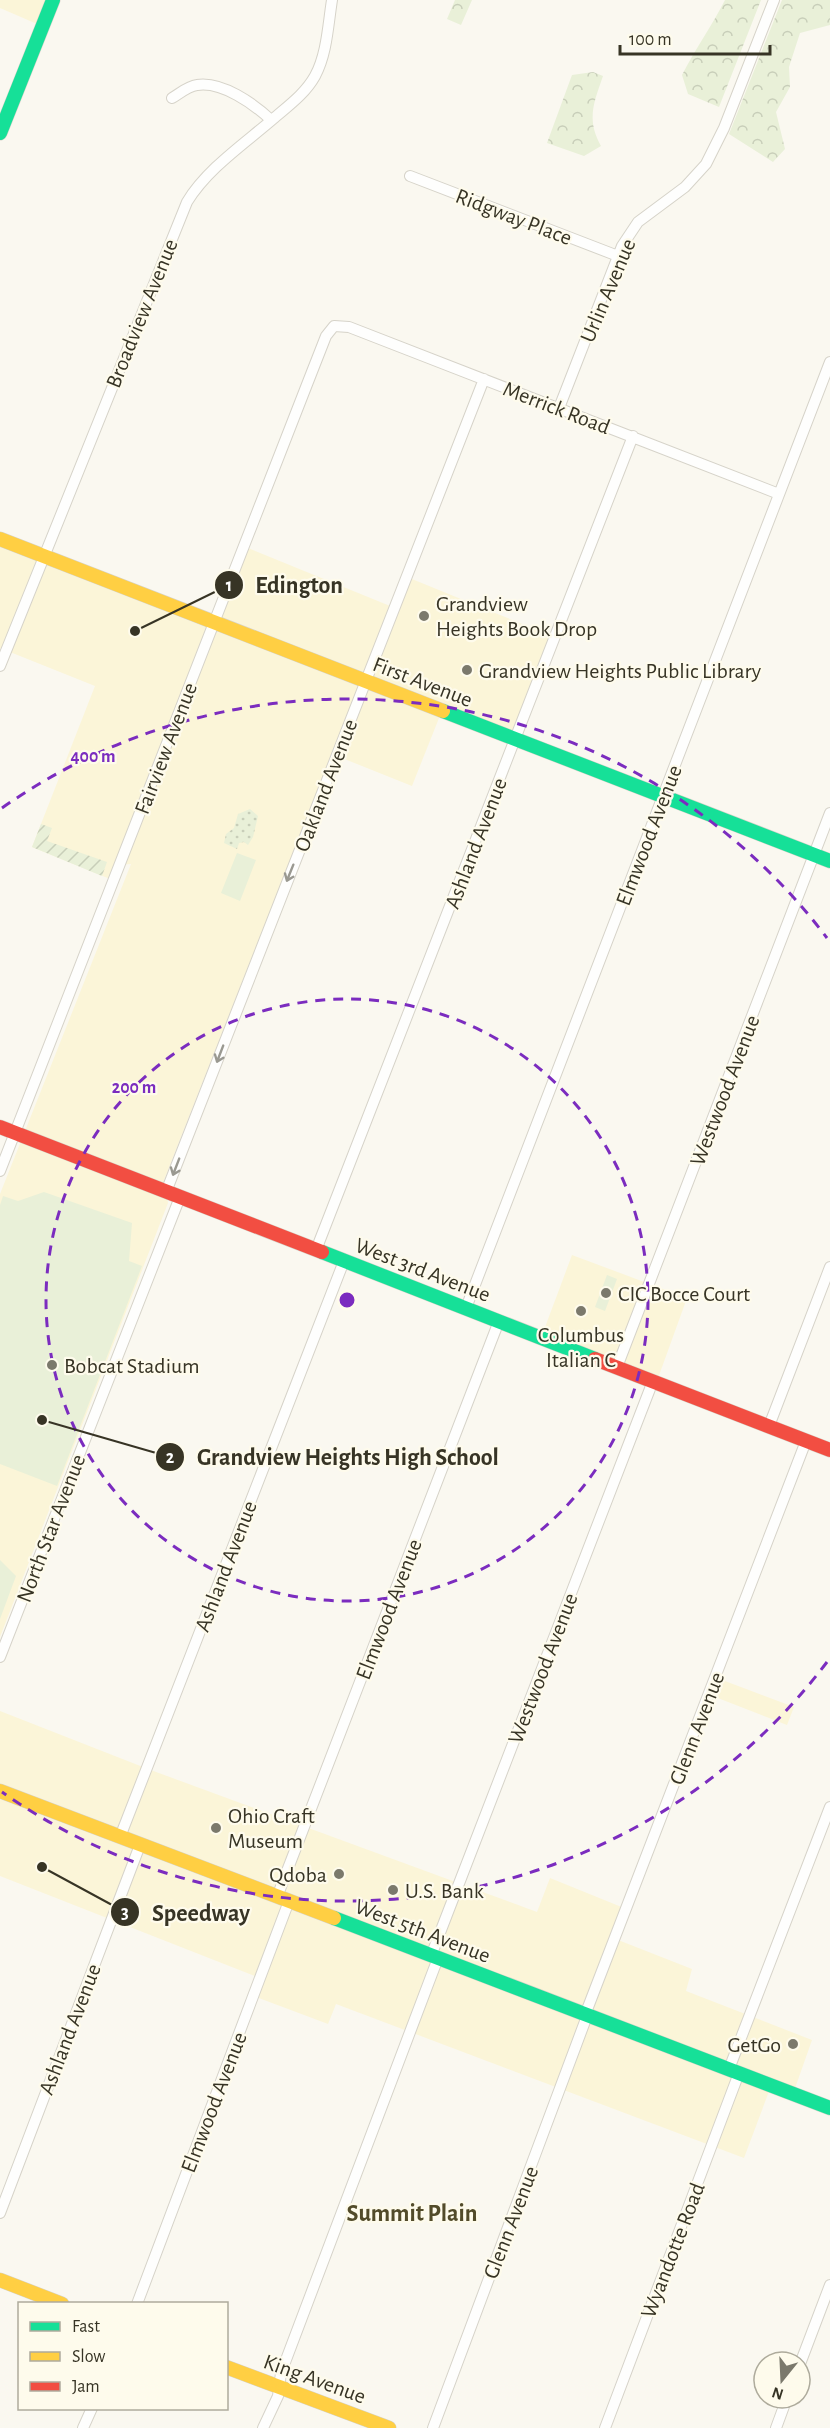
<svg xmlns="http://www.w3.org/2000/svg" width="830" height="2428" font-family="'Alegreya Sans',sans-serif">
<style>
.built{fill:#fbf5d8}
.grass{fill:#e9f0d8}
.forest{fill:url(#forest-crowns)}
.park{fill:url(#park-dots)}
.garden{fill:url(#garden-furrows)}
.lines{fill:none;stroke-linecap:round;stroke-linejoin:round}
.street-casing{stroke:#d6d3c9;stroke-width:12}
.fast-casing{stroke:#d6d3c9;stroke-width:15}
.slow-casing{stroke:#d6d3c9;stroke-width:15}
.jam-casing{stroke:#d6d3c9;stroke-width:15}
.street{stroke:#fefefd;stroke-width:10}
.fast{stroke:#16e098;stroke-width:14}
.slow{stroke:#ffcf43;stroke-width:14}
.jam{stroke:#f24e42;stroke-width:14}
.oneway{stroke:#9a9991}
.ring{fill:none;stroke:#7b2cbf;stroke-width:3;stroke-dasharray:10 8}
.poi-dot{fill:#7b796c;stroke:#fefbec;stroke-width:2}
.labels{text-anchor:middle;stroke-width:4.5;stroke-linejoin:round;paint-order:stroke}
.street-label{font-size:22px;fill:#373425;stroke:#fefbec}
.poi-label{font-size:22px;fill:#373425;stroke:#fefbec;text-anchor:start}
.neighbourhood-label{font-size:24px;font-weight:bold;fill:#524b2a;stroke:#fefbec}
.centre{fill:#7b2cbf;stroke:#fefbec;stroke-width:3}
.ring-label{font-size:18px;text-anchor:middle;font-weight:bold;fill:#7b2cbf;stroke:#fefbec;stroke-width:4.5;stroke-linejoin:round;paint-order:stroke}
.leader{fill:none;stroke:#373425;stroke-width:2}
.callout-dot{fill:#373425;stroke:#fefbec;stroke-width:2}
.mark-label{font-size:18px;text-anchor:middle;font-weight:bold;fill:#fff}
.callout-label{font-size:24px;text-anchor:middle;font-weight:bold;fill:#373425;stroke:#fefbec;stroke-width:4.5;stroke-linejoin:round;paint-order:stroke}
</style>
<defs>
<pattern id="forest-crowns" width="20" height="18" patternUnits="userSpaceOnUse" patternTransform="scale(1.5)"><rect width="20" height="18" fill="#e9f0d8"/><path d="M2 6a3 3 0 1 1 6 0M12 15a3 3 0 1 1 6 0" fill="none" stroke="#c8ceb9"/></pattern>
<pattern id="park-dots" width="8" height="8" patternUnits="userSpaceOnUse" patternTransform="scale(1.5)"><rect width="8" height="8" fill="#e9f0d8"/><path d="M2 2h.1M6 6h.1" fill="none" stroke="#c8ceb9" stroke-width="1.8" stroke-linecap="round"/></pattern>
<pattern id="garden-furrows" width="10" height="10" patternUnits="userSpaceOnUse" patternTransform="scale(1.5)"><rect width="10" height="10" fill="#e9f0d8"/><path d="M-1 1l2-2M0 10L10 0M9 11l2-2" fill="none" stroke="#c8ceb9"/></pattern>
</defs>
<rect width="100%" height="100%" fill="#faf8f0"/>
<path class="built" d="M0,0h54l-10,27 -44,-19z
M0,540l215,78 28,-72 152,62 12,-31 147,60 -39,105 -74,-29 -29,73 -80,-32 -168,426 4,23 -168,434v-443l131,-330 -15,1 -6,14 -78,-32 63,-161 -95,-38z
M572,1255l115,43 -30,83 -116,-43z
M717,1678l77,29 -7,18 -77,-30z
M0,1711l148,58 389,143 13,-34 74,30 -11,30 79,31 -6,22 126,49 -19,54 -22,-8 -27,72 -408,-154 -8,20 -75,-28 7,-18 -260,-102z"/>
<path class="grass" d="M237,853l19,7 -16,41 -19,-8z
M44,1192l88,31 -3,38 13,5 -85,220 -57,-22v-259l3,-9 15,5z
M607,1275l10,4 -12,32 -10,-4z
M0,1560l16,16 -16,43z"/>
<path class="forest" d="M455,0h17l-11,25 -14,-6z
M725,0h36l-42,107 -31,-13 -6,-19c13,-26 30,-49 43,-75z
M782,0h48v25l-30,8 -11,34 1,20 -14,25 9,37 -12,13 -44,-28z
M593,72l10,4c-9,26 -17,44 -2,70l-17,10 -37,-13 25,-68z"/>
<path class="park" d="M250,809l8,7 -5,21 -5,8 -4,-3 -5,1 -2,6 -13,-6 2,-9 8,-6 4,-14z"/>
<path class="garden" d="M41,824l11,4 -5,13 60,21 -5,14 -70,-29z"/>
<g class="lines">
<defs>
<path id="street" d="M172,98c7,-4 16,-12 25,-13 25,-4 57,19 74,35
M410,176l208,80
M559,408l63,-162 16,-24 47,-35 21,-23 18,-36 50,-128
M0,666l187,-464c20,-33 57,-58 86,-83 15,-13 32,-25 42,-43 12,-22 13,-51 17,-76
M0,1171l306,-784 20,-51 8,-10 15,1 430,167
M166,1192l318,-813
M316,1250l317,-814
M466,1308l364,-946
M617,1367l213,-554
M769,1426l61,-159
M0,1657l180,-460
M120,1837l224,-576
M277,1897l222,-576
M431,1956l222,-575
M585,2015l221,-574
M729,2069l101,-262
M0,2213l140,-368
M137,2304l152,-403
M800,2364l30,-79
M83,2428l9,-20
M263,2428l15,-32 3,-23 157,-415
M433,2428l154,-412
M605,2428l134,-355
M776,2428l11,-30"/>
<path id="fast" d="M0,133l53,-133
M443,711l387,150
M322,1252l273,107
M334,1918l496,190"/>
<path id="slow" d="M0,539l443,172
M0,1791l334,127
M0,2280l62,24
M226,2367l163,61"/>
<path id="jam" d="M0,1127l322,125
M595,1359l235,91"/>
</defs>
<use href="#street" class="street-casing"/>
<use href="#fast" class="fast-casing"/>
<use href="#slow" class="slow-casing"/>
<use href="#jam" class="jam-casing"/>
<use href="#street" class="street"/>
<use href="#fast" class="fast"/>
<use href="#slow" class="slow"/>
<use href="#jam" class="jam"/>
</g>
<defs><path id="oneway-shaft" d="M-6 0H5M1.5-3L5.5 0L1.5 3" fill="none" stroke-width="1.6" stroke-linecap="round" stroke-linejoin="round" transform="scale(1.5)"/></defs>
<g class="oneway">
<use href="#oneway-shaft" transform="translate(290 873) rotate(112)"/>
<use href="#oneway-shaft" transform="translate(220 1054) rotate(111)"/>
<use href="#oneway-shaft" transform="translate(176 1167) rotate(111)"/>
</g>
<g class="ring">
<circle cx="347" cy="1300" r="301"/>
<path d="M827 1662A601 601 0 0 1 2 1792M2 808A601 601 0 0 1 827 938"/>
</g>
<g class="poi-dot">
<circle cx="424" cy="616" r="6"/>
<circle cx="467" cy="670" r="6"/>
<circle cx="606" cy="1293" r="6"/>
<circle cx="581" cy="1311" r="6"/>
<circle cx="52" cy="1365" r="6"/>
<circle cx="216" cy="1828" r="6"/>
<circle cx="339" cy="1874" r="6"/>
<circle cx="393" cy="1890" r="6"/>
<circle cx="793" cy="2044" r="6"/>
</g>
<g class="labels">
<g class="street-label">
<text transform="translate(514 216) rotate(21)" y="8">Ridgway Place</text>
<text transform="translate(607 290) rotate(-67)" y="8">Urlin Avenue</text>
<text transform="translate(141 313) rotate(-68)" y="8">Broadview Avenue</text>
<text transform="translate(557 407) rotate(21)" y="8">Merrick Road</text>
<text transform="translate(423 681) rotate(21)" y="8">First Avenue</text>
<text transform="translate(165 748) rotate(-69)" y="8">Fairview Avenue</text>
<text transform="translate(325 785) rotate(-69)" y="8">Oakland Avenue</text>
<text transform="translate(648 835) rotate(-69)" y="8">Elmwood Avenue</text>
<text transform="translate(475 843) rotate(-69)" y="8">Ashland Avenue</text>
<text transform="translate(724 1090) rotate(-69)" y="8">Westwood Avenue</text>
<text transform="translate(423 1269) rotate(21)" y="8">West 3rd Avenue</text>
<text transform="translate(50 1528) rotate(-69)" y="8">North Star Avenue</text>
<text transform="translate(225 1566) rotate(-69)" y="8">Ashland Avenue</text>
<text transform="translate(388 1609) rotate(-69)" y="8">Elmwood Avenue</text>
<text transform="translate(542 1668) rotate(-69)" y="8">Westwood Avenue</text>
<text transform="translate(696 1728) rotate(-69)" y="8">Glenn Avenue</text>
<text transform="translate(423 1930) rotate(21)" y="8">West 5th Avenue</text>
<text transform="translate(69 2029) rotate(-69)" y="8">Ashland Avenue</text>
<text transform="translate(213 2102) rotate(-69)" y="8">Elmwood Avenue</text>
<text transform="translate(510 2222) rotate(-69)" y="8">Glenn Avenue</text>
<text transform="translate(672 2250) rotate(-69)" y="8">Wyandotte Road</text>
<text transform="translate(315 2378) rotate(20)" y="8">King Avenue</text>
</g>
<g class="poi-label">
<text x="436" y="611">Grandview<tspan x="436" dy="25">Heights Book Drop</tspan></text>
<text x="479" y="678">Grandview Heights Public Library</text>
<text x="618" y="1301">CIC Bocce Court</text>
<text x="581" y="1342" text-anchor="middle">Columbus<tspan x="581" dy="25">Italian C</tspan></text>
<text x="64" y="1373">Bobcat Stadium</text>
<text x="228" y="1823">Ohio Craft<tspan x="228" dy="25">Museum</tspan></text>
<text x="327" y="1882" text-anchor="end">Qdoba</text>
<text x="405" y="1898">U.S. Bank</text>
<text x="781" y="2052" text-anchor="end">GetGo</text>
</g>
<g class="neighbourhood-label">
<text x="412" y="2221">Summit Plain</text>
</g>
</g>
<circle cx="347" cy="1300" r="9" class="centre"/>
<g class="ring-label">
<text x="93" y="762">400 m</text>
<text x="134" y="1093">200 m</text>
</g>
<path class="leader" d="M135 631L229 585M42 1420L170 1457M42 1867L125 1912"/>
<g class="callout-dot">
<circle cx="135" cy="631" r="6"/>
<circle cx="42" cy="1420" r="6"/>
<circle cx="42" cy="1867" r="6"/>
<circle cx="229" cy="585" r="15"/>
<circle cx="170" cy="1457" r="15"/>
<circle cx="125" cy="1912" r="15"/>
</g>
<g class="mark-label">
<text x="229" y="591">1</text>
<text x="170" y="1463">2</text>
<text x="125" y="1918">3</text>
</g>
<g class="callout-label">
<text x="299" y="593">Edington</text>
<text x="348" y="1465">Grandview Heights High School</text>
<text x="201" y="1921">Speedway</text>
</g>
<rect x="18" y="2302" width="210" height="108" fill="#fefbec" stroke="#aeab9c" stroke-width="1.5"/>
<rect x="30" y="2322" width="30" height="9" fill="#16e098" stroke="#aeab9c" stroke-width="1.5"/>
<text x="72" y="2332" font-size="18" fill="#373425">Fast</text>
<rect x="30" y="2352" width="30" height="9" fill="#ffcf43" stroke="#aeab9c" stroke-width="1.5"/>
<text x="72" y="2362" font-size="18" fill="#373425">Slow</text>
<rect x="30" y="2382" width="30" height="9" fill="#f24e42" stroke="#aeab9c" stroke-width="1.5"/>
<text x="72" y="2392" font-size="18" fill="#373425">Jam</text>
<g transform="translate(782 2380) rotate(198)"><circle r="28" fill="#fefbec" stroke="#aeab9c" stroke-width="1.5"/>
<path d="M0-4.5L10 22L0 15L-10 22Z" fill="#7b796c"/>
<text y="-9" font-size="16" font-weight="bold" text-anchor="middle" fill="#373425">N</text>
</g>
<path d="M620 45v9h150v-9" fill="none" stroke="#373425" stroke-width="3"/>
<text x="629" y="45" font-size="18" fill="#373425" stroke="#fefbec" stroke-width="4.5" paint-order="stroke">100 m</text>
</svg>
